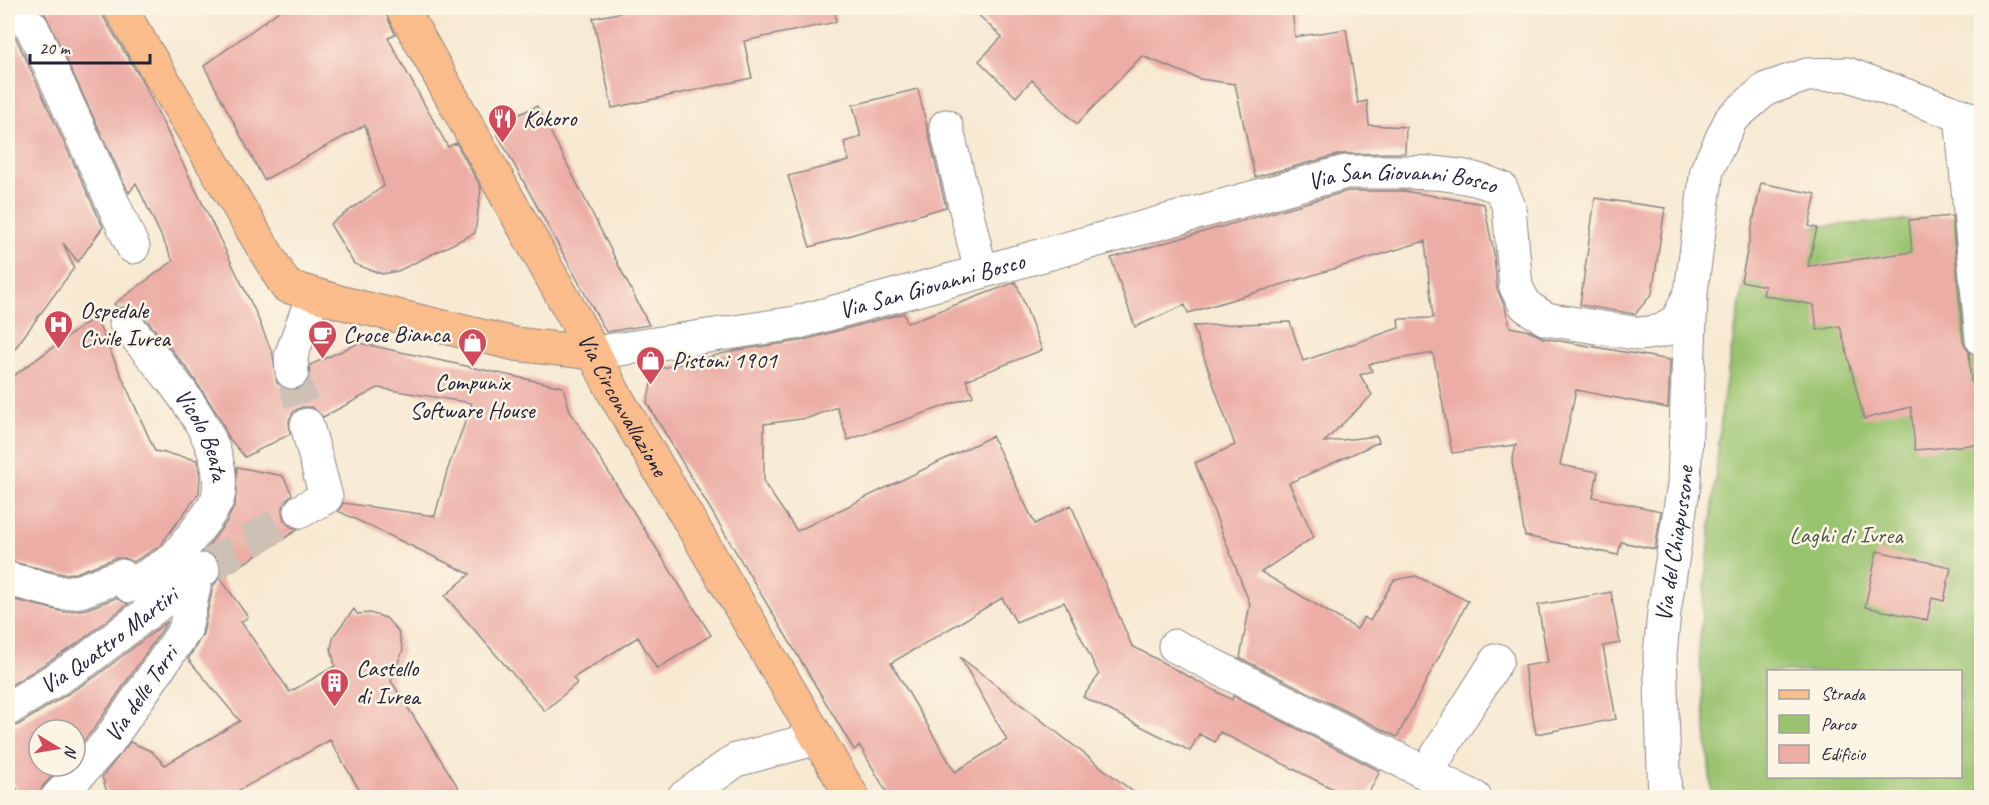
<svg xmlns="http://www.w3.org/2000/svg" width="1989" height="805" font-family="Caveat,sans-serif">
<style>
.green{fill:#9ac36f;stroke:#5e7255;stroke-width:1.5;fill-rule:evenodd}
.building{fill:#ecada6}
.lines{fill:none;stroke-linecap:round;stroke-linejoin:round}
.minor-tunnel{stroke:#ccc1b4;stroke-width:33;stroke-dasharray:33 16;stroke-linecap:butt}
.minor-casing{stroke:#8c8686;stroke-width:35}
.major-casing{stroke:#8c8686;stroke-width:35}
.minor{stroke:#fff;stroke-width:33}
.major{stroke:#f9bc8a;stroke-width:33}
.labels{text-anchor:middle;stroke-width:5;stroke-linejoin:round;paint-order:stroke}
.poi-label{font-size:24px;fill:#22223b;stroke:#fcf5e5;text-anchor:start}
.street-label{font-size:24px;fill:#22223b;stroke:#fcf5e5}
.park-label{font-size:24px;fill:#4c5a4d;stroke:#fcf5e5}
</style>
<rect width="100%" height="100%" fill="#fcf5e5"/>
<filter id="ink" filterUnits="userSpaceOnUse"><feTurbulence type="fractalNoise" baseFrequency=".0167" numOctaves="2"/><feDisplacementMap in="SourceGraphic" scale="12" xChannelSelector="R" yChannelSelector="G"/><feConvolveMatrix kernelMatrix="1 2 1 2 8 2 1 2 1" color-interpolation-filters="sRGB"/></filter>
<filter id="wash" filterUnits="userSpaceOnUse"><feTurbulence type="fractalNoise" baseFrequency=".008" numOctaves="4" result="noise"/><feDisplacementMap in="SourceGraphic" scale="24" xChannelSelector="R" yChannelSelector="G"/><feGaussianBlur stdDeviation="1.35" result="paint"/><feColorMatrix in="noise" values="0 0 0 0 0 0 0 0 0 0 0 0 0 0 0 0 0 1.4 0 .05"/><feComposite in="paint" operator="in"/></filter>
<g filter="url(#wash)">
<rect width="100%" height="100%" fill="#f7e9d2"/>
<path class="green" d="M1981,215v582l-269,1 -13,-148 24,-252 30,-167zM1768,672h192v104h-192z"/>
<g id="blocks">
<path class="building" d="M55,8h46l3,10 40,66 111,227 18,44 4,28 7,6 9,2 9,-3 7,-8 1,-15 49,-22 204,44 7,24 141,224 -54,34 -19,-32 -65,41 4,5 -32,28 -100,-115 25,-22 -132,-63 5,-8 92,13 12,-45 25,-68 -94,-15 -55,29 -11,-10h-10l-8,4 -5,9 1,14 -45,23 -17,-20 -8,-19 -31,-47 -49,-59 -8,-6 -14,2 -4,-4 59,-43 -37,-78 -7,10 -85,-181z
M283,8h100l12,26 -7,4 60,109 8,-4 25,45 -6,45 -77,38 -16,3 -28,-10 -24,-40 54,-38 -19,-61 -101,55 -60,-114z
M643,8h192l1,14 -92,19 8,37 -140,30 -19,-90z
M971,8h321l3,29 51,-8 12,74 9,-2 2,24 37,2 -1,26 -64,1 -86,23 -20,-93 -35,-5 -58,-23 -65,68 -45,-44 -16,17 -37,-36 23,-24z
M8,29l8,9 87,189 -25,35 -15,-19 11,25 -66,90z
M918,89l28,118 -136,40 -22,-71 61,-15 -5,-19 17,-5 -8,-32z
M537,106l26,50 86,169 -43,7 -113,-206z
M1761,183l55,11 -7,32 8,2 -9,38 104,-14 -3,-32 43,-4 11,125 6,11 2,31 11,-1v62l-67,6 -4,-43 -47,12 -24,-93 -23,4 -3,-25 -51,-10 2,-9 -24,-5z
M1348,191h55l81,13 10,50 3,35 8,18 5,20 20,4 13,7 127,22 -2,48 -92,-18 -16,75 38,7 -5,25 68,14 -6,38 -34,-7 -3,13 -93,-19 -13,-74 4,-17 -64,8 -19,-100 -64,11 3,7 -12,4 12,20 -48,47 53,-6 2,6 -90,41 25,54 -53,35 96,57 7,-12 6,4 24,-41 22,-4 52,25 -71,136 -157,-79 10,-54 -55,-141 40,-18 -42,-119 97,-4 13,39 96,-33 -1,-9 35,-1 -8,-77 -237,72 -3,-8 -50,22 -24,-69z
M1595,198l70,10 -13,86 -17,20 -55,-9z
M1016,282l26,68 -76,30 7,16 -125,44 -11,-33 -29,11 -44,6v59l33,48 195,-95 43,88 36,-19 61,141 100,54 1,-4 147,75 -14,27h-15l-131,-66 -5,10 -16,-8 -9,17 -107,-54 16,-22 -35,-73 -48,20 -14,-24 -111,65 64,109 52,-32 -47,-83 181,141h-251l-30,-52 -6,4 -207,-347 7,-33 84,-20 62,-9 104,-28 3,10z
M95,317l60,134 42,9 3,16 -1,17 -39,53 -27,16 -8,-4h-10l-39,15 -13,1 -55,-13v-181z
M237,467l46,9 9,18 -7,8 -3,9 2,9 7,7 8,2 -79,49 28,39 -7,5 49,70 45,-26 -4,-18 3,-13 20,-26 3,5 13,-1 16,5 12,13 5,19 -12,31 74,117h-101l-34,-58 -105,58h-116l-7,-21 28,-35 21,9 14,14 75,-44 -52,-62 15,-25 10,-48 7,-9 1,-10 -3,-8 -14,-7 23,-31 8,-17z
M1877,551l74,16 -7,34 -12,-3 -5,22 -62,-13z
M1611,592l9,51 -17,3 13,73 -80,15 -12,-68 24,-4 -10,-57z
M8,598l56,14 22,-3 30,-11 12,6 -54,42 -66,41z
M168,621l-75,109 -18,20v-20h-36v36h22l-18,20 -4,12h-17l-14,-25v-45l10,-3 77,-48z"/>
</g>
</g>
<g filter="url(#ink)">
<use href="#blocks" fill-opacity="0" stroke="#8c8686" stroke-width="1.5"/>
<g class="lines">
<path class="minor-tunnel" d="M292,372l15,53
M207,567l94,-56"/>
<defs>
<g id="minor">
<path d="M14,8l18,19 101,220"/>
<path d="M1961,115l21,224"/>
<path d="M946,126l35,146"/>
<path id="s1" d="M126,324c34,43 105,114 92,173 -3,13 -35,50 -45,63l23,17"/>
<path id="s2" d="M594,353l201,-30 551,-151c50,1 108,-5 155,16l8,19 7,80 10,19 20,13 94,15 22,-3 16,-12 13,-27 16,-122 24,-51 35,-30 41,-14 40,-1 135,49"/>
<path d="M292,372l-1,-16 22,-61"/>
<path d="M301,511l25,-14 -19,-72"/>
<path d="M8,579l54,14 18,-2 41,-15 9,10 43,-26"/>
<path d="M1175,646l300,152"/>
<path id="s3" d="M8,709l77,-48 118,-91"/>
<path d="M1426,773l71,-113"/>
<path id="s4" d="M57,798l51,-56 77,-112 11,-53"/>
<path d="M683,798l53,-38 82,-22"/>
<path id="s5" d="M1665,798l-5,-143 4,-43 20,-128 7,-190"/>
</g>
<g id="major">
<path d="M120,8l166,278 57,17 172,41 79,9"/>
<path id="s6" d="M402,8l192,345 20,40 239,405"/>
</g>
</defs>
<use href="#minor" class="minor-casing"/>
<use href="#major" class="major-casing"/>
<use href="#minor" class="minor"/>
<use href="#major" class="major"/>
</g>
</g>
<defs>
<symbol id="restaurant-pin" viewBox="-11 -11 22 30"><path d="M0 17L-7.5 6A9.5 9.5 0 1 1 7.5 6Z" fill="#d1495b" stroke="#fcf5e5"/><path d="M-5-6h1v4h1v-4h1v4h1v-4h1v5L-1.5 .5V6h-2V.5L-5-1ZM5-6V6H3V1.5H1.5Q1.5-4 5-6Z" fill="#fff"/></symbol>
<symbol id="hospital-pin" viewBox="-11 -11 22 30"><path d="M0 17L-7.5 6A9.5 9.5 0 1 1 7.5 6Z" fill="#d1495b" stroke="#fcf5e5"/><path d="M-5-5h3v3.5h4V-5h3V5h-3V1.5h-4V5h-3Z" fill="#fff"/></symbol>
<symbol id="cafe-pin" viewBox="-11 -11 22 30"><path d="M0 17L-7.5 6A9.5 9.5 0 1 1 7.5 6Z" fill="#d1495b" stroke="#fcf5e5"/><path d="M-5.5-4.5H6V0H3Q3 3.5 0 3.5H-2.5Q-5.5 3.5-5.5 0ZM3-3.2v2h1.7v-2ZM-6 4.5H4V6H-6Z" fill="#fff"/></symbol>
<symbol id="shop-pin" viewBox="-11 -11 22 30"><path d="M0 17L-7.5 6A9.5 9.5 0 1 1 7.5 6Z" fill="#d1495b" stroke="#fcf5e5"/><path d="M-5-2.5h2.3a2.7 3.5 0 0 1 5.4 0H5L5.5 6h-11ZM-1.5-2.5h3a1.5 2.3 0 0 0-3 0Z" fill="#fff"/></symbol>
<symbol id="building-pin" viewBox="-11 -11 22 30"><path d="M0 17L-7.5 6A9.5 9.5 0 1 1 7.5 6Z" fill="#d1495b" stroke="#fcf5e5"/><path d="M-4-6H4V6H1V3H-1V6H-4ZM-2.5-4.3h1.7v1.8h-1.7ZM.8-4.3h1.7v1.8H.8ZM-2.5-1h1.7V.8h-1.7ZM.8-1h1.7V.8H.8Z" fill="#fff"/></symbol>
</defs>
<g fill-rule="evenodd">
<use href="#restaurant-pin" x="486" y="102" width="33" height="45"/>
<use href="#hospital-pin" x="42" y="308" width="33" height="45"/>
<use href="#cafe-pin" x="306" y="318" width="33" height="45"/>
<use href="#shop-pin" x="456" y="326" width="33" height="45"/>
<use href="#shop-pin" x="634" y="344" width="33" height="45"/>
<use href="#building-pin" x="318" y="666" width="33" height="45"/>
</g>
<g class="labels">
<g class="poi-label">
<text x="523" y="126">Kokoro</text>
<text x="80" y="318">Ospedale<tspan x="80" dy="28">Civile Ivrea</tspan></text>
<text x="343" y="342">Croce Bianca</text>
<text x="672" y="368">Pistoni 1901</text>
<text x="472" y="390" text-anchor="middle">Compunix<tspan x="472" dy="28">Software House</tspan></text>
<text x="356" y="676">Castello<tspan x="356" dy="28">di Ivrea</tspan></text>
</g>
<g class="street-label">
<text dy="8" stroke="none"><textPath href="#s2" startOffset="831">Via San Giovanni Bosco</textPath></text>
<text dy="8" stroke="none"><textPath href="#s2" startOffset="345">Via San Giovanni Bosco</textPath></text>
<text dy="8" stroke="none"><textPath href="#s6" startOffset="454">Via Circonvallazione</textPath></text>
<text dy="8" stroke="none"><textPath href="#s1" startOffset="136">Vicolo Beata</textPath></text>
<text dy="8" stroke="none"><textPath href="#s5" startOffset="255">Via del Chiapussone</textPath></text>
<text dy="8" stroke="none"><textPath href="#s3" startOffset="122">Via Quattro Martiri</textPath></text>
<text dy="8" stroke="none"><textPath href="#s4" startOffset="134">Via delle Torri</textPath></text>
</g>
<g class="park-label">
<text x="1846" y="543">Laghi di Ivrea</text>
</g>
</g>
<rect width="1989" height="805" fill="none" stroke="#fcf5e5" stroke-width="30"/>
<rect x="1767" y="670" width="195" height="108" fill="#fcf5e5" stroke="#a5a1a1" stroke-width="1.5"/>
<rect x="1779" y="690" width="30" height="9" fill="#f9bc8a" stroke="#a5a1a1" stroke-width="1.5"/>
<text x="1821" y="700" font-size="18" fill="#22223b">Strada</text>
<rect x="1779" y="715" width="30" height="18" fill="#9ac36f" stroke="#a5a1a1" stroke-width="1.5"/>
<text x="1821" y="730" font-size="18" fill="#22223b">Parco</text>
<rect x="1779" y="745" width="30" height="18" fill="#ecada6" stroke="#a5a1a1" stroke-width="1.5"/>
<text x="1821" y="760" font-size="18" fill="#22223b">Edificio</text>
<g transform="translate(57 748) rotate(101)"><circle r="28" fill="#fcf5e5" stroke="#a5a1a1" stroke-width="1.5"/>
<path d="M0-4.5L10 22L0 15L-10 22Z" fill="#d1495b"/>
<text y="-9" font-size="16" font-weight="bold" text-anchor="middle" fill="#22223b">N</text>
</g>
<path d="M30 54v9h120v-9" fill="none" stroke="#22223b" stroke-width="3"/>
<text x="39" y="54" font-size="18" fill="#22223b" stroke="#fcf5e5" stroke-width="4.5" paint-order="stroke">20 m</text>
</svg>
